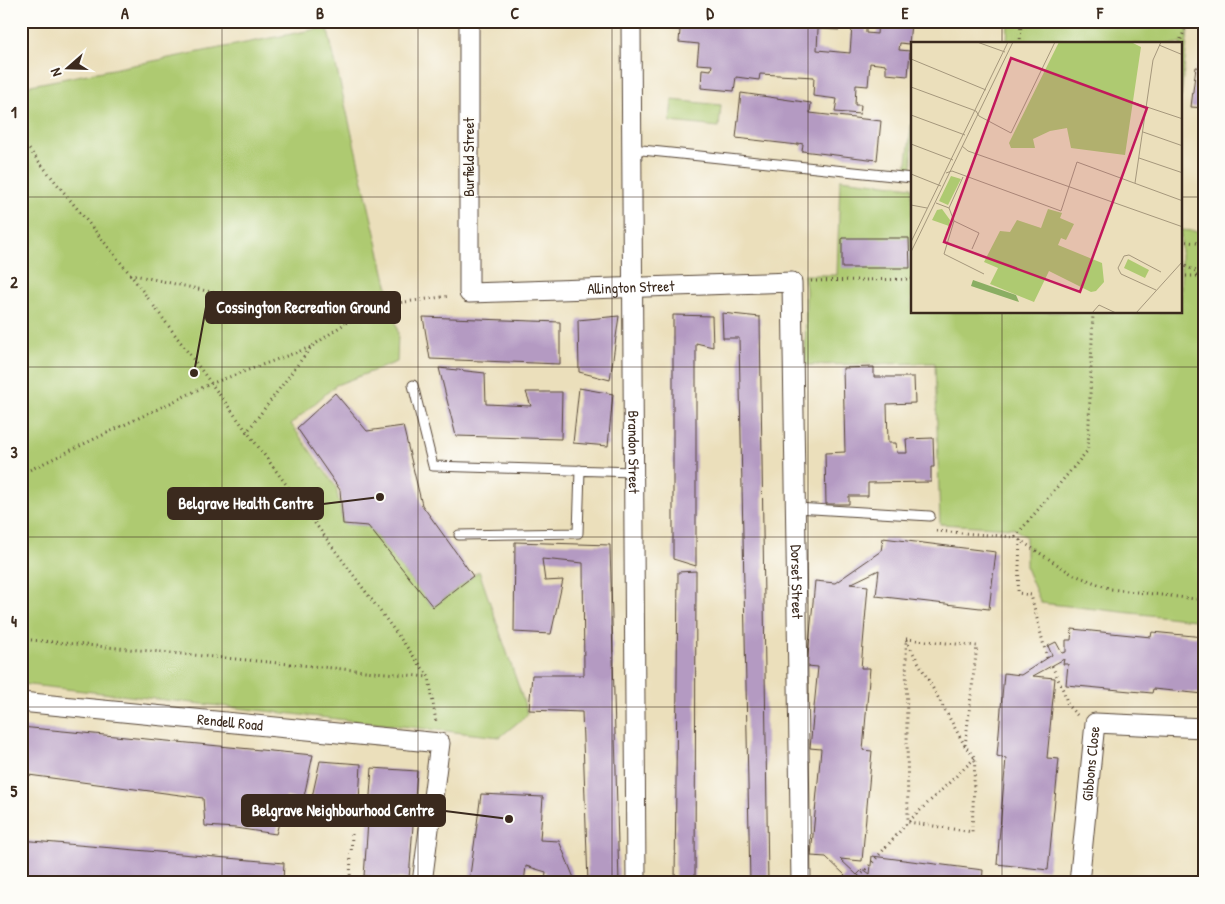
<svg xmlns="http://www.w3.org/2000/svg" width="1225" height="904" font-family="'Patrick Hand',sans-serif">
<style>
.green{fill:#aeca71;stroke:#747a48}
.building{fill:#b49ac2}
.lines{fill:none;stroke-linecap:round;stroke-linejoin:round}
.service-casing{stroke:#554536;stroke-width:11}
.minor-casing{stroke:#554536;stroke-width:21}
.path{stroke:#554536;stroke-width:3;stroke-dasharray:1 4;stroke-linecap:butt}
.service{stroke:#fff;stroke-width:9}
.minor{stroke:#fff;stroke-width:19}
.grid{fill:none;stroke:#3b2a1e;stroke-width:1;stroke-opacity:0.55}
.labels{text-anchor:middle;stroke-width:4.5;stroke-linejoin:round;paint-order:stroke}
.street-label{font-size:15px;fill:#3b2a1e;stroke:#fdfcf7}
.inset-road{fill:none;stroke:#a5977c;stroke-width:1}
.view{fill:#c2185b;fill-opacity:0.15;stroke:#c2185b;stroke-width:2.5}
.inset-edge{fill:none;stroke:#3b2a1e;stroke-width:2.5}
.leader{fill:none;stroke:#3b2a1e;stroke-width:2}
.callout-dot{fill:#3b2a1e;stroke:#fdfcf7;stroke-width:2}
.callout{fill:#3b2a1e;stroke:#3b2a1e;stroke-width:2}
.callout-label{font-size:16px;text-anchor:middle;font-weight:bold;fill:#fff}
.neatline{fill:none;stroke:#3b2a1e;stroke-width:2}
.grid-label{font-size:16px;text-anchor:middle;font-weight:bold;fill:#3b2a1e}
</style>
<rect width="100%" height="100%" fill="#fdfcf7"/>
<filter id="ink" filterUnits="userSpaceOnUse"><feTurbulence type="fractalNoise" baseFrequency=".02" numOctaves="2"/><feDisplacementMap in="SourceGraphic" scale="10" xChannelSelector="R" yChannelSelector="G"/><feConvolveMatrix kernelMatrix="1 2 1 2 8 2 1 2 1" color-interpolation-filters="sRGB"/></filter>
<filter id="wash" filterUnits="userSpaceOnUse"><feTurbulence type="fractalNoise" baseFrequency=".0096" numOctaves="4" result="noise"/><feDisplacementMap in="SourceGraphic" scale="20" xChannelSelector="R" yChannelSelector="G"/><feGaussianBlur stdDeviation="1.12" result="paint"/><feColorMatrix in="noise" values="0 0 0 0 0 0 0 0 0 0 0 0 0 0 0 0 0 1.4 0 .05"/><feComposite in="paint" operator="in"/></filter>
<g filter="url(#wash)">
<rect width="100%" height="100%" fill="#ebdfbb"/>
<path class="green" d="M1008,21h181l-8,76v-53h-174z
M327,27l71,305 -1,30 -61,23 -45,39 45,63 7,37 25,2 65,81 46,-36 49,143 -28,23 -479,-53v-597z
M672,100l49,5 -2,22 -49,-5z
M912,119v53l-6,-1z
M840,179l72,8v125h269v-82l23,2v389l-163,-18 -15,-35v-31l-13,-9 -73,-4 -5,-161 -130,2 1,-75 -2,-15h33z"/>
<g id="blocks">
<path class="building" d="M673,21h166v9l-21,-1 -1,21 33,3 2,-27 14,1v6l11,1 1,-13 33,2 -2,21 -9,-1 -1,7 11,1 -2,25 -22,-2v-9l-16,-2 -2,23 -12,-1 -1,20h6l-1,9 -25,-2 2,-13 -24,-3 1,-19 -54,-3 -1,6 -23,-3 -2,14 -33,-3 1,-19 9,1 1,-5 -15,-1 2,-20 -20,-2 1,-12 -8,-1z
M1196,67l8,1v40l-13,-1z
M741,93l70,10 -1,10 71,8 -4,39 -75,-9 1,-7 -5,-1v2l-62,-7z
M842,238h67l1,30h-68z
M722,313l38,4 8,566h-18l-11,-545h-16z
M673,315l39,1 1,31 -17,-4v223l-23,-7z
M619,316l-9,64 -31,-8 -1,-52z
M423,317l137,5v42l-130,-5z
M874,367v10h40l1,26 -28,1 1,39h8l1,10h10l-1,-14 27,-1 1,29h-3v15l-63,1v13h-19v8h-23l-1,-51 20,-1 -2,-84z
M439,368l46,5 1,31 45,2 -5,-14h36l-1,47 -105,-3z
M579,388l34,6 -5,52 -35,-3z
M335,393l32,38 36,-5 19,79 51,71 -40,31 -65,-81 -25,-2 -3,-34 -43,-62z
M883,538l113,14 -7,57 -113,-13 3,-26 -29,14 18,2 -7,82h9l-7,82 9,1 -10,110 -22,-2 17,16 6,-6 7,5 2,-18 111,14 -1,13h-143l6,-8 -19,-18 -15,-1 10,-107 -11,-1 8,-81 -11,-1 8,-85 20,2 46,-32z
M515,542l95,3 9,338h-31l-6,-171 -53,-2 3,-35h52l-1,-112 -41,-4 3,22 18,-1 -12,54 -37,-2z
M696,571l-1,312h-20l3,-311z
M1072,629l79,8 1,-5 52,5v57l-51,-5 -1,4 -86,-8 2,-21h-5l1,-5 -31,17 22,2 -8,80 12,1 -11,111 -51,-6 9,-106 -9,-2 7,-83 17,2 31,-20 -4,-9 8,-4 6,11 4,-1v-12h5z
M21,727l292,28 -10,46 -17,-4 -10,37 -41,-6 -30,-2 -2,-28 -182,-24z
M320,761l41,3 -2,38 -47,-5z
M372,768l45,3 -8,108 -45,-3z
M481,794l62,3 -3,43 19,1 17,42h-31l1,-11 -20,-6 -2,17h-55z
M21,840l263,23 -1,20h-262z
M317,877l47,3v3h-62l1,-5z"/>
</g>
</g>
<g filter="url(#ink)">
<use href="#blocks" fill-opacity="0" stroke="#554536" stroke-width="1"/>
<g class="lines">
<defs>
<path id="service" d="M632,149l280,29
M413,385l20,81 202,6
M796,508l134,8
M459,535l119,-2 2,-63"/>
<g id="minor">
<path id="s1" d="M469,21v272l323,-11 9,601"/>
<path id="s2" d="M631,21l5,862"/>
<path id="s3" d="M21,702l419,41 -18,140"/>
<path id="s4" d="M1079,883l16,-160 109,5"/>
</g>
</defs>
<use href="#service" class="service-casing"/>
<use href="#minor" class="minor-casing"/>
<path class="path" d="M1020,44l1,-23
M1179,44l9,-23
M21,144l7,4 102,126 217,48 50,-19 53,-7
M1181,241l23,3
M1181,264l23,11
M130,274l299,403 7,45
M1181,276h23
M811,281l101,-2
M246,433l65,-86 36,-25
M21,474l189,-90 101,-37
M936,531l79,6
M1015,537l73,-87 5,-138
M1015,537l57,37 39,15 93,11
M1020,540l-2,53 13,2 16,63
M21,639l408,38
M906,639l71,7 -12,100 10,12 -3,74 -64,-10z
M906,640l59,106
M1052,666l12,26 4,14 9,9
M352,834l-2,44 52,4
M851,883l14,-12 43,-49 67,-64"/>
<use href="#service" class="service"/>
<use href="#minor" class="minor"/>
</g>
</g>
<path class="grid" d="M222,21v862M418,21v862M612,21v862M808,21v862M1002,21v23M21,197h891M1181,197h23M1002,312v571M21,367h1183M21,537h1183M21,707h1183"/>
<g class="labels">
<g class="street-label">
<text transform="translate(469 157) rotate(-90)" y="5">Burfield Street</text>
<text dy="5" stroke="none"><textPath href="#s1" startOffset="434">Allington Street</textPath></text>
<text dy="5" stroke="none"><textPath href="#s2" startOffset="431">Brandon Street</textPath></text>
<text dy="5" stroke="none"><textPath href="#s1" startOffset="895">Dorset Street</textPath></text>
<text dy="5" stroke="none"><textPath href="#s3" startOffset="210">Rendell Road</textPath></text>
<text dy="5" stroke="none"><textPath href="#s4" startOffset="120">Gibbons Close</textPath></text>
</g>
</g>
<g transform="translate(911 42)">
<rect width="271" height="271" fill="#ebdfbb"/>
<path d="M148,0h72l10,5 -16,108 -54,-7 -4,-20 -17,3 -17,8 2,9h-24l-2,-5zM40,134l10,3 -13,26 -9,-4zM31,167l8,11 -1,6 -17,-6 5,-10zM137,167l14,4 -2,5 14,6 -8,16 -5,-2 -3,7 44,18 2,19 -8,9 -5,1 -42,-21 -15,31 -44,-18 8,-16 -14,-6 16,-31 10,1 7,-12 24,8zM217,217l21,11 -4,8 -21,-10z" fill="#aeca71"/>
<path d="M62,238l43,15 3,7 -48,-16z" fill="#8aae63"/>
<path class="inset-road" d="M66,0l28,10M248,3l24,10M0,17l75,31M0,45l65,24 3,5 32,17 44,-91M224,61l48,16M0,73l54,20M232,90l40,14M0,102l42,16M51,104l6,5 215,76M228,116l44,15M35,131l6,-2 109,40 16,-49 106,39M0,132l30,12M224,141l18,-123 8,-18M25,161l13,5 5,13 -10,33 40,20M0,163l16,3M38,166l14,-31M43,179l25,12 -7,16M0,200l97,-200M0,210l102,-210M245,248l-35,-16 -3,-6 6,-12 5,-1 32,17M181,271l7,-8 17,8M225,271l47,-52"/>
<path class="view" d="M100,16l136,50 -67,184 -136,-50z"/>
<rect width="271" height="271" class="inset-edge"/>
</g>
<path class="leader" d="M194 373L206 307M380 497L323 504M509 819L445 811"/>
<g class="callout-dot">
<circle cx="194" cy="373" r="5"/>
<circle cx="380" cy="497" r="5"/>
<circle cx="509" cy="819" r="5"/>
</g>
<g class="callout">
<rect x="206" y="292" width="194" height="31" rx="5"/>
<rect x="168" y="488" width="155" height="31" rx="5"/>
<rect x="242" y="795" width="203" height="31" rx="5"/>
</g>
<g class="callout-label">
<text x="303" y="313">Cossington Recreation Ground</text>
<text x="246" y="509">Belgrave Health Centre</text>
<text x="343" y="816">Belgrave Neighbourhood Centre</text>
</g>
<rect width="1225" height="904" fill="none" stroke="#fdfcf7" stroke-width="55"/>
<g transform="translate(68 68) rotate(250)" stroke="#fdfcf7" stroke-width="4" paint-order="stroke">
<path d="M0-4L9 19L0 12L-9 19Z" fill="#3b2a1e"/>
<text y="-8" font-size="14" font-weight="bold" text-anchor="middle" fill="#3b2a1e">N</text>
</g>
<rect x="28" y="28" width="1170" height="848" class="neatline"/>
<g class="grid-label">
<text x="125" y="19">A</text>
<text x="320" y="19">B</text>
<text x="515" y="19">C</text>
<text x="710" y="19">D</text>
<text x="905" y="19">E</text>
<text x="1100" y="19">F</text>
<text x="14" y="118">1</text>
<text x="14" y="288">2</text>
<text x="14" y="458">3</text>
<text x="14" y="627">4</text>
<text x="14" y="797">5</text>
</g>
</svg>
